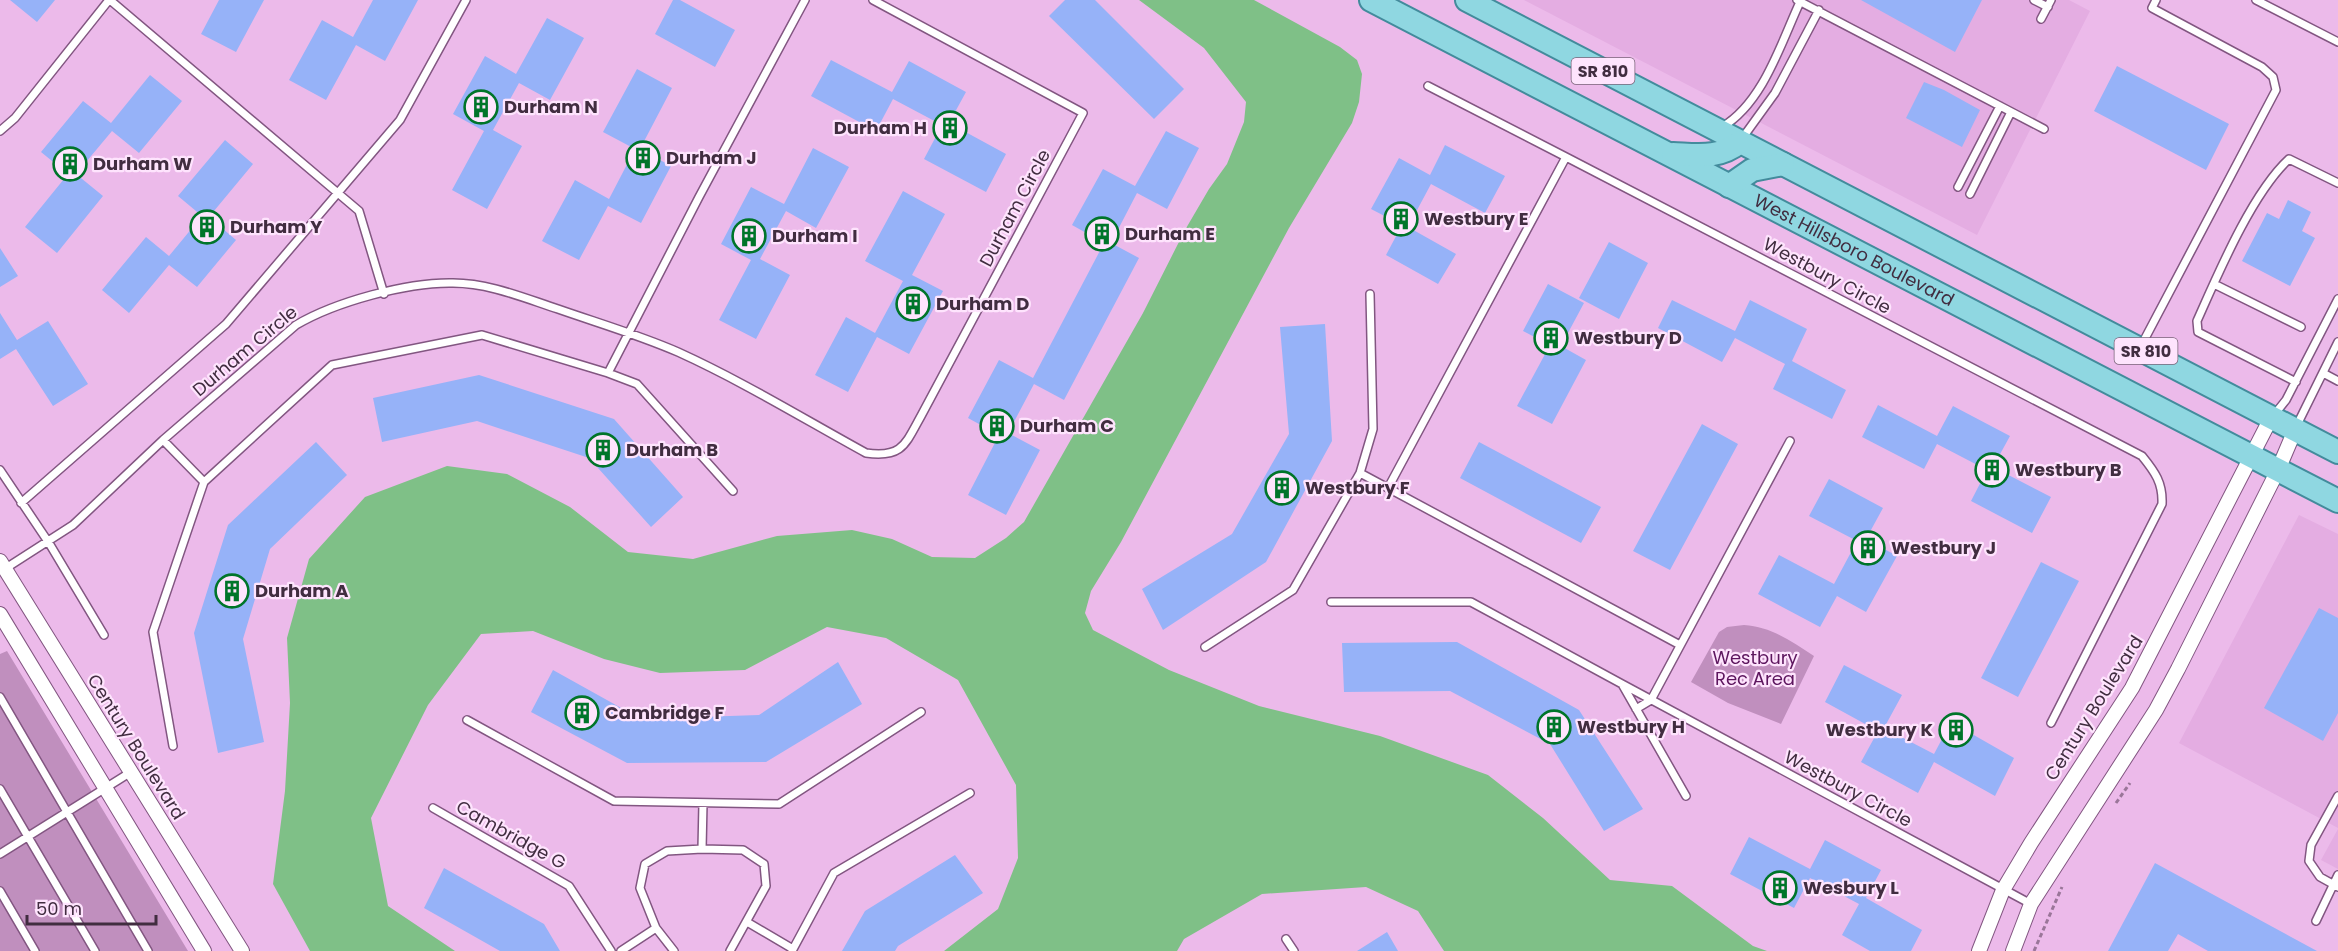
<svg xmlns="http://www.w3.org/2000/svg" width="2338" height="951" font-family="Poppins,sans-serif">
<style>
.built{fill:#e4ade2}
.green{fill:#c08fbe}
.water{fill:#7fc087}
.building{fill:#96b2f8}
.lines{fill:none;stroke-linecap:round;stroke-linejoin:round}
.service-casing{stroke:#825681;stroke-width:10}
.minor-casing{stroke:#825681;stroke-width:16}
.primary-casing{stroke:#438b9c;stroke-width:26}
.path{stroke:#9a7699;stroke-width:3;stroke-dasharray:4.5 3;stroke-linecap:butt}
.service{stroke:#fff;stroke-width:7}
.minor{stroke:#fff;stroke-width:14}
.primary{stroke:#8fd7e1;stroke-width:22}
.labels{text-anchor:middle;stroke-width:4.5;stroke-linejoin:round;paint-order:stroke}
.shield{fill:#fee4fd;stroke:#7a6479;stroke-width:1.5}
.shield-label{font-size:16px;font-weight:bold;fill:#412d40}
.poi-label{font-size:18px;font-weight:bold;fill:#412d40;stroke:#fee4fd;text-anchor:start}
.street-label{font-size:18px;fill:#412d40;stroke:#fee4fd}
.park-label{font-size:18px;fill:#5d165e;stroke:#fee4fd}
</style>
<rect width="100%" height="100%" fill="#ecbaea"/>
<path class="built" d="M1524,0h545l21,11 -113,224z
M2299,515l39,19v294l-159,-85z
M2338,829v40l-17,-9z"/>
<path class="green" d="M1744,625c28,2 47,16 70,31l-33,68 -53,-21 -37,-21 28,-50 8,-5z
M7,651l181,300h-188v-297z"/>
<path class="water" d="M1139,0h115l86,47 17,13 5,14 -3,28 -7,21 -63,105 -168,314 -30,49 -6,22 8,17 76,40 90,36 121,30 108,39 55,43 67,62 62,6 81,60 14,5h-323l-26,-40 -52,-24 -104,7 -78,45 -7,12h-233l54,-42 20,-51 -2,-73 -58,-105 -72,-42 -59,-11 -82,43 -85,3 -56,-14 -71,-28 -52,3 -53,71 -57,113 17,88 67,45h-145l-37,-67 12,-93 5,-88 -3,-65 22,-79 56,-62 82,-31 60,8 63,33 58,45 65,7 84,-23 75,-6 40,9 40,18 43,1 31,-20 18,-16 119,-209 42,-83 24,-41 18,-25 17,-42 2,-20 -42,-54z"/>
<path class="building" d="M10,0h45l-18,22z
M219,0h45l-28,52 -35,-18z
M373,0h45l-33,61 -29,-16 -30,55 -37,-20 33,-60 31,17z
M673,0h7l55,30 -20,37 -60,-33z
M1065,0h30l89,89 -30,30 -105,-103z
M1861,0h121l-27,52z
M547,18l37,20 -34,62 -31,-17 -26,47 29,16 -35,63 -35,-19 32,-59 -31,-17 32,-58 31,18z
M831,60l61,32 17,-31 57,31 -17,31 57,31 -20,38 -62,-33 18,-34 -49,-26 -17,32 -65,-35z
M2117,66l112,58 -23,46 -112,-59z
M637,69l35,19 -32,61 31,17 -30,57 -33,-17 -29,54 -37,-19 33,-61 34,19 26,-50 -32,-17z
M150,75l32,26 -43,52 -27,-22 -36,43 27,22 -46,57 -32,-26 43,-53 -27,-22 42,-51 28,22z
M1924,82l20,8 36,20 -18,37 -56,-29z
M1166,131l33,17 -32,61 -30,-16 -26,50 28,15 -75,142 -30,-16 -26,49 32,17 -34,65 -38,-20 31,-60 -31,-17 31,-58 34,18 71,-135 -32,-18 31,-56 32,17z
M225,140l28,24 -44,53 27,23 -39,47 -28,-22 -40,48 -27,-23 44,-53 23,19 33,-40 -24,-20z
M1445,145l60,31 -20,37 -54,-29 -23,43 48,27 -18,30 -52,-29 16,-30 -31,-16 28,-51 31,17z
M813,148l36,19 -33,61 -30,-17 -26,48 30,16 -34,64 -37,-19 32,-60 -30,-16 30,-57 33,17z
M903,191l42,23 -33,61 31,16 -34,63 -32,-17 -29,55 -33,-17 31,-58 29,16 28,-52 -38,-20z
M2288,200l23,12 -9,19 13,7 -25,48 -48,-25 25,-48 12,6z
M1609,242l39,21 -29,56 -40,-21z
M0,248l18,28 -18,11z
M1548,284l36,19 -23,43 25,14 -34,64 -35,-18 33,-61 -27,-14z
M1672,300l63,31 15,-31 57,29 -15,32 54,29 -14,29 -59,-30 12,-25 -50,-26 -13,24 -64,-34z
M0,313l17,27 31,-19 40,63 -35,22 -37,-57 -16,10z
M1325,324l7,117 -66,121 -103,68 -21,-41 90,-55 57,-100 -9,-107z
M479,375l135,44 69,78 -32,30 -62,-69 -112,-37 -95,21 -9,-44z
M1878,405l59,31 16,-30 57,30 -17,31 58,30 -19,36 -61,-32 16,-31 -50,-26 -13,25 -62,-32z
M1702,424l36,20 -68,126 -37,-19z
M316,442l31,33 -77,74 -27,90 21,103 -46,11 -24,-120 34,-108z
M1479,442l122,65 -20,36 -121,-65z
M1829,479l54,29 -17,31 31,17 -31,56 -29,-16 -17,31 -62,-33 21,-39 55,29 23,-43 -48,-25z
M2041,562l38,19 -61,116 -37,-19z
M2319,608l19,10v95l-15,28 -59,-33z
M1457,642l122,68 64,99 -39,22 -54,-87 -100,-53 -106,1 -2,-49z
M838,662l24,42 -96,58 -139,1 -96,-51 22,-42 88,49 118,-4z
M1844,665l58,30 -18,33 50,26 17,-32 63,36 -19,38 -61,-34 -16,31 -57,-31 17,-31 -53,-29z
M1749,837l61,32 15,-29 56,30 -15,28 56,32 -11,21h-41l-28,-16 17,-31 -49,-26 -16,30 -64,-34z
M955,855l28,38 -85,53 -3,5h-53l23,-40z
M2155,863l162,88h-109l-30,-17 -10,17h-60z
M444,868l100,56 16,27h-60l-76,-43z
M1387,932l11,19h-41z"/>
<g class="lines">
<defs>
<path id="service" d="M110,0l249,211 25,83
M1797,0l247,129
M2034,0l14,7
M2256,0l82,42
M2041,19l10,-19
M1428,86l138,71
M1722,127c41,-24 59,-84 78,-125
M0,131l15,-13 94,-118
M1741,140l34,-47 44,-83
M1958,187l42,-81
M1970,194l41,-82
M2214,284l87,43
M2141,346l135,-256 -3,-13 -11,-10 -110,-59 4,-8
M608,373l91,-176 106,-197
M2323,373l15,8
M2296,382l-98,-50 -1,-11c21,-47 55,-128 92,-162l49,24
M2274,415l12,-15 52,-101
M2296,427l42,-85
M163,440l41,42
M0,470l49,73 55,92
M1360,473l320,172
M1388,488l178,-331 576,299c13,16 21,27 20,48l-111,219
M21,503l205,-179 174,-204 66,-120
M3,570l70,-45 90,-85 133,-115c39,-23 111,-43 157,-42 36,0 71,15 105,26 40,14 81,26 120,43 64,29 126,67 188,101 36,5 39,-8 55,-37l162,-303 -210,-113
M1331,602h140l151,82 64,112
M1205,647l88,-57 67,-117 13,-44 -3,-135
M1622,684l409,220
M0,697l148,254
M1636,709l15,-9 139,-259
M467,720l147,81 165,3 142,-92
M173,746l-20,-114 51,-150 128,-117 150,-30 126,38 29,11 96,107
M0,789l95,162
M2338,796l-27,49 -2,16 11,16 18,10
M433,808l136,78 42,65
M702,849l1,-46
M0,854l131,-82
M0,891l35,60
M2316,921l22,-46
M747,922l46,27
M1286,939l8,12
M621,951l35,-23
M674,951l-18,-23 -16,-40 5,-24 22,-13 35,-2 41,1 21,14 2,22 -36,65
M792,951l42,-78 136,-80"/>
<path id="minor" d="M0,561l242,390
M0,614l204,337
M1979,951l24,-61 28,-47 101,-155 139,-270
M2013,951l18,-47 125,-194 22,-41 100,-199 17,-40"/>
<g id="primary">
<path id="s1" d="M1371,0l967,501"/>
<path d="M1467,0l871,452"/>
<path d="M1673,154c25,1 46,5 67,-12"/>
<path d="M1729,186l23,-16 31,-6"/>
</g>
</defs>
<use href="#service" class="service-casing"/>
<use href="#minor" class="minor-casing"/>
<use href="#primary" class="primary-casing"/>
<path class="path" d="M2116,803l14,-20
M2034,951l28,-64"/>
<use href="#service" class="service"/>
<use href="#minor" class="minor"/>
<use href="#primary" class="primary"/>
</g>
<defs>
<symbol id="building-ring" viewBox="-11 -11 22 22"><circle r="9.5" fill="#fee4fd" stroke="#00752a" stroke-width="1.5"/><path d="M-4-6H4V6H1V3H-1V6H-4ZM-2.5-4.3h1.7v1.8h-1.7ZM.8-4.3h1.7v1.8H.8ZM-2.5-1h1.7V.8h-1.7ZM.8-1h1.7V.8H.8Z" fill="#00752a"/></symbol>
</defs>
<g fill-rule="evenodd">
<use href="#building-ring" x="462" y="88" width="38" height="38"/>
<use href="#building-ring" x="931" y="109" width="38" height="38"/>
<use href="#building-ring" x="624" y="139" width="38" height="38"/>
<use href="#building-ring" x="51" y="145" width="38" height="38"/>
<use href="#building-ring" x="1382" y="200" width="38" height="38"/>
<use href="#building-ring" x="188" y="208" width="38" height="38"/>
<use href="#building-ring" x="1083" y="215" width="38" height="38"/>
<use href="#building-ring" x="730" y="217" width="38" height="38"/>
<use href="#building-ring" x="894" y="285" width="38" height="38"/>
<use href="#building-ring" x="1532" y="319" width="38" height="38"/>
<use href="#building-ring" x="978" y="407" width="38" height="38"/>
<use href="#building-ring" x="584" y="431" width="38" height="38"/>
<use href="#building-ring" x="1973" y="451" width="38" height="38"/>
<use href="#building-ring" x="1263" y="469" width="38" height="38"/>
<use href="#building-ring" x="1849" y="529" width="38" height="38"/>
<use href="#building-ring" x="213" y="572" width="38" height="38"/>
<use href="#building-ring" x="563" y="694" width="38" height="38"/>
<use href="#building-ring" x="1535" y="708" width="38" height="38"/>
<use href="#building-ring" x="1937" y="711" width="38" height="38"/>
<use href="#building-ring" x="1761" y="869" width="38" height="38"/>
</g>
<g class="labels">
<g class="shield">
<rect x="1571.5" y="58" width="63" height="26" rx="4.5"/>
<rect x="2114.5" y="338" width="63" height="26" rx="4.5"/>
</g>
<g class="shield-label">
<text x="1603" y="77">SR 810</text>
<text x="2146" y="357">SR 810</text>
</g>
<g class="poi-label">
<text x="504" y="113">Durham N</text>
<text x="927" y="134" text-anchor="end">Durham H</text>
<text x="666" y="164">Durham J</text>
<text x="93" y="170">Durham W</text>
<text x="1424" y="225">Westbury E</text>
<text x="230" y="233">Durham Y</text>
<text x="1125" y="240">Durham E</text>
<text x="772" y="242">Durham I</text>
<text x="936" y="310">Durham D</text>
<text x="1574" y="344">Westbury D</text>
<text x="1020" y="432">Durham C</text>
<text x="626" y="456">Durham B</text>
<text x="2015" y="476">Westbury B</text>
<text x="1305" y="494">Westbury F</text>
<text x="1891" y="554">Westbury J</text>
<text x="255" y="597">Durham A</text>
<text x="605" y="719">Cambridge F</text>
<text x="1577" y="733">Westbury H</text>
<text x="1933" y="736" text-anchor="end">Westbury K</text>
<text x="1803" y="894">Wesbury L</text>
</g>
<g class="street-label">
<text transform="translate(1015 208) rotate(-62)" y="6">Durham Circle</text>
<text dy="6" stroke="none"><textPath href="#s1" startOffset="544">West Hillsboro Boulevard</textPath></text>
<text transform="translate(1827 276) rotate(28)" y="6">Westbury Circle</text>
<text transform="translate(245 351) rotate(-40)" y="6">Durham Circle</text>
<text transform="translate(2094 708) rotate(-58)" y="6">Century Boulevard</text>
<text transform="translate(136 747) rotate(58)" y="6">Century Boulevard</text>
<text transform="translate(1848 789) rotate(28)" y="6">Westbury Circle</text>
<text transform="translate(511 835) rotate(29)" y="6">Cambridge G</text>
</g>
<g class="park-label">
<text x="1755" y="664">Westbury<tspan x="1755" dy="21">Rec Area</tspan></text>
</g>
</g>
<path d="M27 915v9h129v-9" fill="none" stroke="#412d40" stroke-width="3"/>
<text x="36" y="915" font-size="18" fill="#412d40" stroke="#fee4fd" stroke-width="4.5" paint-order="stroke">50 m</text>
</svg>
